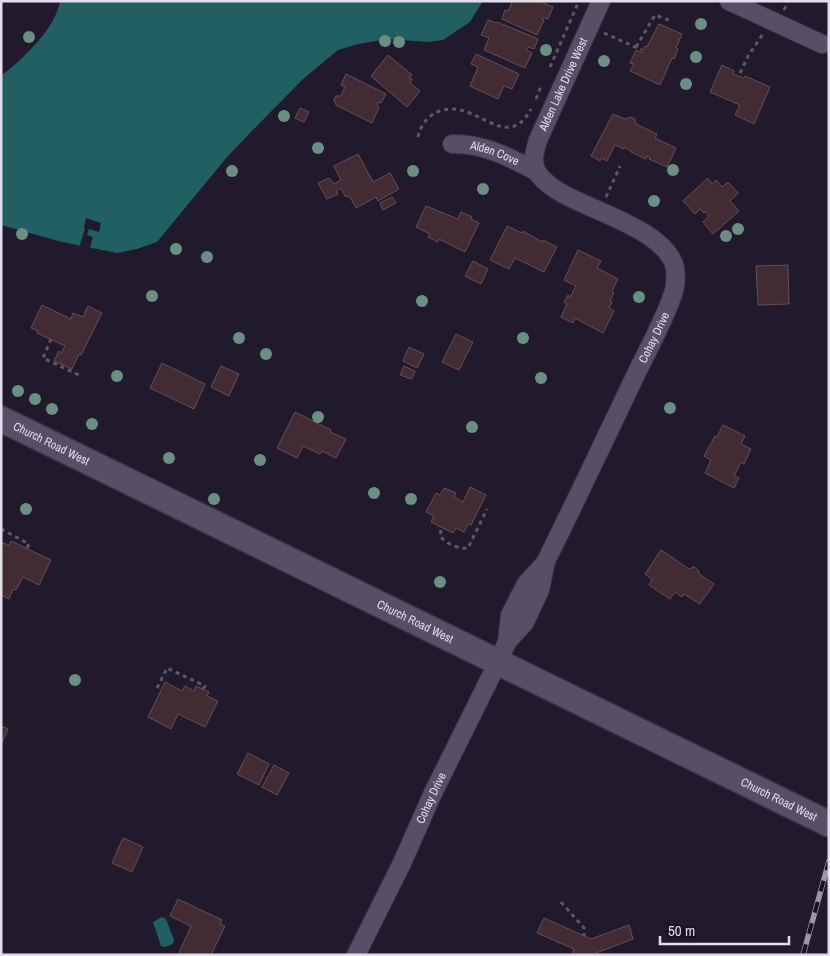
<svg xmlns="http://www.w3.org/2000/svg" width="830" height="956" font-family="'Archivo Narrow',sans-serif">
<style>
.water{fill:#205f62}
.pier{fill:#211a2d}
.building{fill:#422b33;stroke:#674e56}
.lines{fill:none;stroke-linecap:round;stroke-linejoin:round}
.street-casing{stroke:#3a3543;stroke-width:20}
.secondary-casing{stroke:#3a3543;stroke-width:28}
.path{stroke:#5e5869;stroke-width:3;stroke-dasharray:4 4;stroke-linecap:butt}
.street{stroke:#574f65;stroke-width:18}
.secondary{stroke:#574f65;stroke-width:25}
.rail-casing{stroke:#9b96a6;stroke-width:5.5}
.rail{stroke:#181123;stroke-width:4;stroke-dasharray:11;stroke-linecap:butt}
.tree{fill:#699083}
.labels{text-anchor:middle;stroke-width:4;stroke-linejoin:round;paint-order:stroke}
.street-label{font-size:12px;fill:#e2deeb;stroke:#181123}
</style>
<rect width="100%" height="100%" fill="#211a2d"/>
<path class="water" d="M60,1h423l-13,21 -27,18 -15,2 -40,-3 -30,5 -20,6 -36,30 -53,54 -22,23 -70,85 -20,7 -20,4 -55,-11 -61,-17v-149c21,-16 55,-48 59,-75z
M162,917l4,2 8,21 -1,4 -9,3 -3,-1 -8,-24z"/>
<path class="pier" d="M86,218l15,5 -2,9 -10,-3 -2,6 6,2 -4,13 -10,-2 6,-20 -1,-1z"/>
<path class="building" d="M509,1h30l14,6 -5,12 -5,-2 -1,2 2,1 -7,15 -35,-16 3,-9 3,1 4,-8z
M488,20l8,3 1,-1 41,17 -4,10 -6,-2 -2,3 6,3 -7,15 -41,-18 5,-12 -8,-3z
M659,24l23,10 -6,14 2,1 -4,10 -2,-1 -12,27 -30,-14 4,-7 -4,-1 6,-13 6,3 3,-7 2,1z
M476,54l43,20 -7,15 -8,-3 -6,13 -28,-13 8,-19 -7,-3z
M388,55l24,20 -3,2 3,2 -2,4 10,8 -13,16 -36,-31z
M722,65l12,6 -1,3 11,4 1,-2 25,11 -16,37 -19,-9 5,-10 -30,-13z
M346,74l40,20 -5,9 -3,-1 -1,4 2,1 -7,16 -36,-18 -2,-5 2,-4h5l4,-9 -4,-2z
M300,108l9,4 -5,10 -9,-4z
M613,114l12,5 5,-2 5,2 1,5 21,10 -2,4 21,10 -9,19 -18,-8 1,-2 -3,-1 -1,3 -15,-7v-1l-7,-4v2l-9,-4 -8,16 -6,-3 -1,3 -9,-5z
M358,154l15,28 17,-9 9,16 -21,12 -2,-4 -20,11 -6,-11 -5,-1 -4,-8 -5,3 2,3 -11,5 -9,-16 11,-5 5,6 7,-4 -7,-14z
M708,178l4,6 4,-4 6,7 6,-5 10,11 -8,8 9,10 -26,23 -10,-12 6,-6 -4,-5 -1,2 -4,-4 -5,5 -12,-13z
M392,197l4,6 -13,7 -3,-7z
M426,206l32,13 3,-7 11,5 -1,2 8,4 -14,29 -26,-13 -1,3 -10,-5 2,-3 -14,-7z
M507,226l15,7 1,-2 19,11 1,-2 14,7 -13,25 -29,-14 -6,11 -19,-9z
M578,250l23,11 -4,7 21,11 -6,12 2,2 -4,8 2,1 -3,6 5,3 -11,22 -28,-15 -2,5 -12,-6 6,-13 -3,-2 4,-7 2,2 6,-11 -12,-6z
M473,261l15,8 -7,15 -16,-8z
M788,265l1,39 -31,1 -2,-39z
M42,305l29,14 2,-6 10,4 5,-11 14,7 -21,42 -2,-1 -7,15 -18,-8 5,-10 2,2 4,-7 -28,-13 1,-2 -7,-3z
M456,334l17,8 -14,28 -17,-8z
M409,347l15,7 -7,14 -14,-7z
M162,363l43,21 -11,25 -44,-21z
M221,366l18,8 -10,22 -18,-9z
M404,366l11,5 -3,8 -12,-4z
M295,412l36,18 -1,2 16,7 -10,19 -14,-7 -2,3 -17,-8 -6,12 -20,-10z
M723,425l22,11 -4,8 10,5 -7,15 -3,-2 -7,14 5,2 -5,10 -29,-15 6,-13 -7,-4 11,-20 2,1z
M470,487l16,8 -15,30 -3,-1 -4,8 -8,-4 -3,5 -22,-11 3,-6 -8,-4 10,-19 4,2 4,-7 12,5 -2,4 9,5z
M11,541l40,19 -12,25 -16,-8 -7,13 -3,-1 -4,10 -8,-4v-53l8,3z
M661,550l28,19 5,-2 4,3 1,4 15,10 -14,20 -16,-10 -2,3 -7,-5 -5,7 -21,-14 3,-6 -7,-5z
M165,682l17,9 3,-5 9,5 2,-5 13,6 -2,4 11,5 -13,26 -27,-13 -7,15 -23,-12z
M1,726l7,3 -6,14h-1z
M248,753l21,11 -10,21 -22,-11z
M274,765l15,8 -12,22 -15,-8z
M123,838l20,9 -11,25 -20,-9z
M178,899l44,21 -2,4 5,2 -14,29h-33l13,-29 -21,-10z
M544,918l47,21 38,-14 4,14 -37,14 -1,2h-23l2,-6 -37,-16z"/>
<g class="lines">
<defs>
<g id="street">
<path d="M729,1l93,43"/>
<path id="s1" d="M452,144c30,-1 57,13 84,27"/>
<path id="s2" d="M507,642l18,-20 15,-32 6,-29c29,-58 56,-116 84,-174 14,-31 32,-61 43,-93 3,-8 3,-17 2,-26 -8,-38 -87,-58 -117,-77 -8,-5 -18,-12 -22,-21 -4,-10 -1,-20 2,-30l63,-139"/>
<path id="s3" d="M356,955l46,-92 31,-70 65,-131 9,-20 3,-27 16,-31 20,-22"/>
</g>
<g id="secondary">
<path id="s4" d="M1,419l828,405"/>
</g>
</defs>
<use href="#street" class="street-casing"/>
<use href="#secondary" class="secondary-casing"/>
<path class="path" d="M784,10l4,-9
M604,33l38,17
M636,47l19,-32 16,6
M550,67l29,-66
M740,73l8,-17 15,-22
M536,99l5,-13
M418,137c2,-10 8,-19 17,-24 39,-20 70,44 96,-4
M606,197l14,-31
M51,339l-8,19 38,18
M1,529l28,15 -2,4
M441,530l-1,6c5,7 20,14 28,12l19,-39
M157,688l10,-20 38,18 -2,3
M561,902l23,26v8"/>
<use href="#street" class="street"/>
<use href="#secondary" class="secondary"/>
<defs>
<path id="rail" d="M803,955l26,-94"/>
</defs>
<use href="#rail" class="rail-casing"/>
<use href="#rail" class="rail"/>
</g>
<g class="tree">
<circle cx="701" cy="24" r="6"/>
<circle cx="29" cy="37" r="6"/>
<circle cx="385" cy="41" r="6"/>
<circle cx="399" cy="42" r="6"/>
<circle cx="546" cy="50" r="6"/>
<circle cx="696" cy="57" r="6"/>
<circle cx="604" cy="61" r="6"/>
<circle cx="686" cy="84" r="6"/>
<circle cx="284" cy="116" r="6"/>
<circle cx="318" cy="148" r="6"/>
<circle cx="673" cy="170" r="6"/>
<circle cx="232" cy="171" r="6"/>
<circle cx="413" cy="171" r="6"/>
<circle cx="483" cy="189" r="6"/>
<circle cx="654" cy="201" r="6"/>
<circle cx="738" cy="229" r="6"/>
<circle cx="22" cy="234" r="6"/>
<circle cx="726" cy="236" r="6"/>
<circle cx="176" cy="249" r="6"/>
<circle cx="207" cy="257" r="6"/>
<circle cx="152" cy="296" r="6"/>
<circle cx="639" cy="297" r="6"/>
<circle cx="422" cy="301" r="6"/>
<circle cx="239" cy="338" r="6"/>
<circle cx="523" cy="338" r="6"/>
<circle cx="266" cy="354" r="6"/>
<circle cx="117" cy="376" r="6"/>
<circle cx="541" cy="378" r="6"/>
<circle cx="18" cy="391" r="6"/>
<circle cx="35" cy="399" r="6"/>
<circle cx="670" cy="408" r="6"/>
<circle cx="52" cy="409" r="6"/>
<circle cx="318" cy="417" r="6"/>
<circle cx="92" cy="424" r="6"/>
<circle cx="472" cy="427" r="6"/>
<circle cx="169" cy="458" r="6"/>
<circle cx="260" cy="460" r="6"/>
<circle cx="374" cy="493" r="6"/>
<circle cx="214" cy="499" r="6"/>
<circle cx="411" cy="499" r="6"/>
<circle cx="26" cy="509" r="6"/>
<circle cx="440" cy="582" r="6"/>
<circle cx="75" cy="680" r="6"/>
</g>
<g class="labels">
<g class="street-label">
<text dy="4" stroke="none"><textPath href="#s2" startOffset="680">Alden Lake Drive West</textPath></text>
<text dy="4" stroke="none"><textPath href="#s1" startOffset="44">Alden Cove</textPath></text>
<text dy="4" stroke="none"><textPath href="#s2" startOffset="340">Cohay Drive</textPath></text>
<text dy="4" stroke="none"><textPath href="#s4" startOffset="56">Church Road West</textPath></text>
<text dy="4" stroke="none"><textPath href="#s4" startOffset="461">Church Road West</textPath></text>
<text dy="4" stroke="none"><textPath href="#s3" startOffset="174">Cohay Drive</textPath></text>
<text dy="4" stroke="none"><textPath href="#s4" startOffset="866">Church Road West</textPath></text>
</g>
</g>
<rect width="830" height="956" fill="none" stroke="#e2deeb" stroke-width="5"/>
<path d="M660 936v8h129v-8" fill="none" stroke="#e2deeb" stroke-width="2.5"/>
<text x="668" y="936" font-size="15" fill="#e2deeb" stroke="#181123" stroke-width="4" paint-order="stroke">50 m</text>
</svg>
